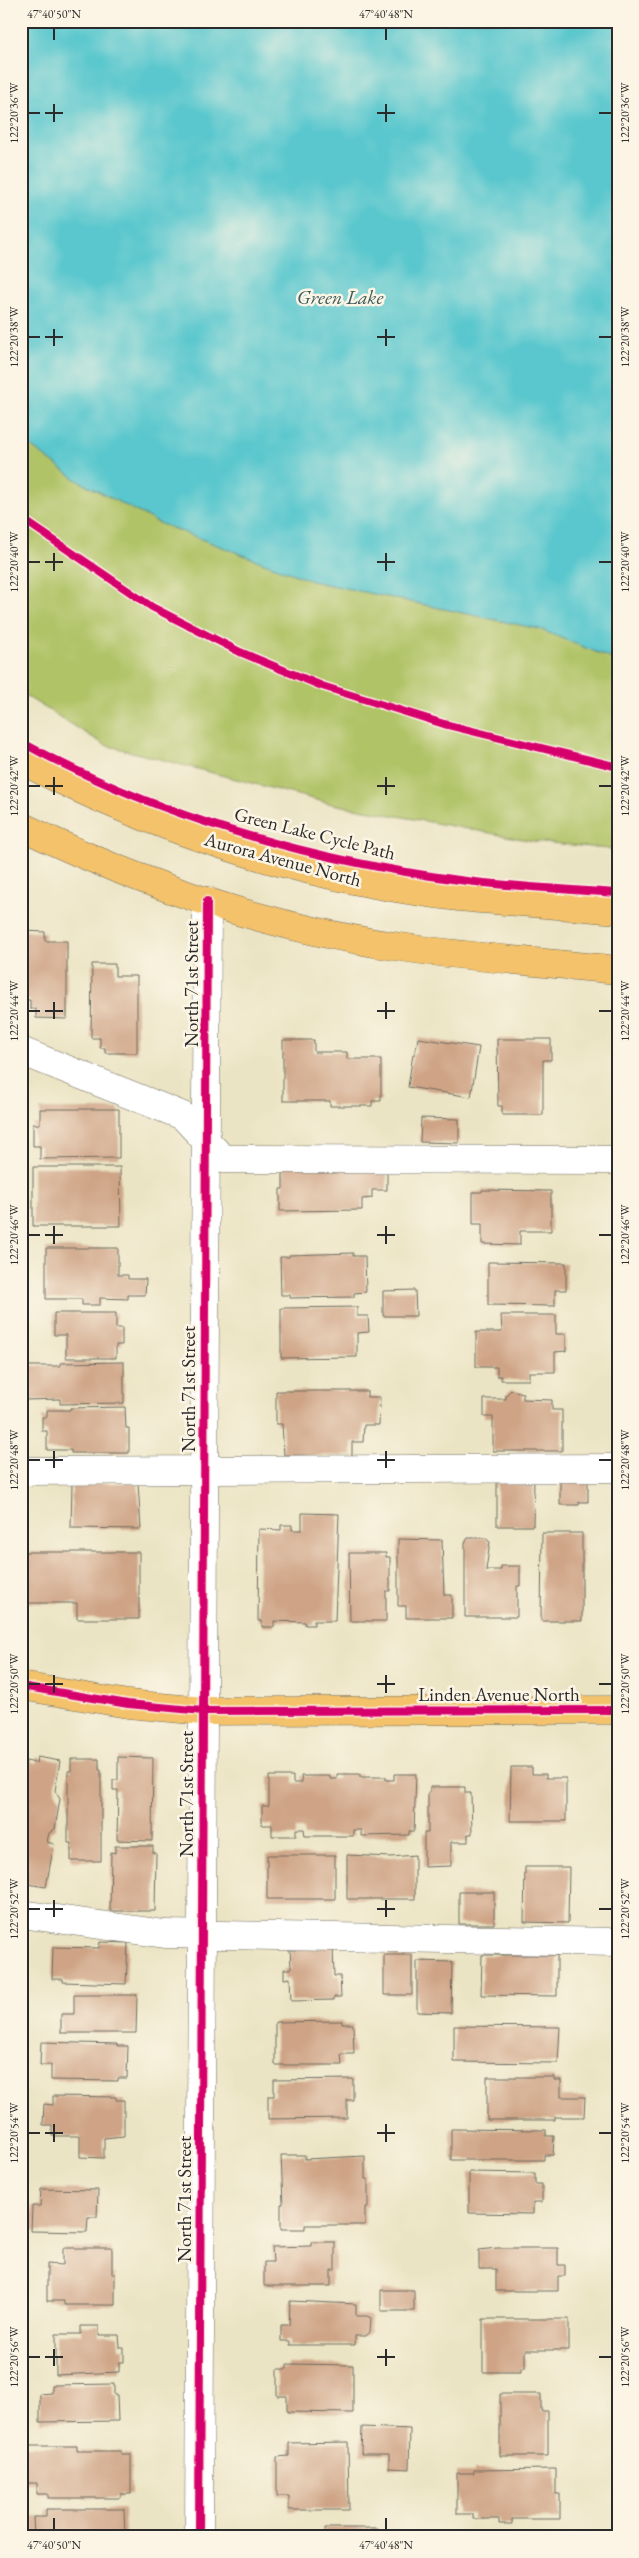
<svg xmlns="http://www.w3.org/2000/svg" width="639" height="2558" font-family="'EB Garamond',serif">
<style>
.green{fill:#b0c366;stroke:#6e7748}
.water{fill:#5ac7ce;stroke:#42797c}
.building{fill:#cfa486}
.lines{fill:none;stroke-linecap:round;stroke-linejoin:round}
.minor-casing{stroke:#6e6c61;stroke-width:29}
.major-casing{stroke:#6e6c61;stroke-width:29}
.highway-casing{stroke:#6e6c61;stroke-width:29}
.path{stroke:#6e6c61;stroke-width:3;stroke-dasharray:4 4;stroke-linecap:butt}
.minor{stroke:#fff;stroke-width:28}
.major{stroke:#f4c26a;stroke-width:28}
.highway{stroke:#f4c26a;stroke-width:28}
.cycleway-casing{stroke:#fcf5e5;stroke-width:11}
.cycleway{stroke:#d6006c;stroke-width:8}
.ticks{fill:none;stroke:#2b2b2b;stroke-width:2}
.labels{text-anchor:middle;stroke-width:5;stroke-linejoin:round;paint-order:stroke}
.street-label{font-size:19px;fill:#2b2b2b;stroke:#fcf5e5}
.water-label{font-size:20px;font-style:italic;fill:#395a5c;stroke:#fcf5e5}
.neatline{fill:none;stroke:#2b2b2b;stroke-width:2}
.ticks-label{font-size:12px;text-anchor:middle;fill:#2b2b2b}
</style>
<rect width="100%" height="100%" fill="#fcf5e5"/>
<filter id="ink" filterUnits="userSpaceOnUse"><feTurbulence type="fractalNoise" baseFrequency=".02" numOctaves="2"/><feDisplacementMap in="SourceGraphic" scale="10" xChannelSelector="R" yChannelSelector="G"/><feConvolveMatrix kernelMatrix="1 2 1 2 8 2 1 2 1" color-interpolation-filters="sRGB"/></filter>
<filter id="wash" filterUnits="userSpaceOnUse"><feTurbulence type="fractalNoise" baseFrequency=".0096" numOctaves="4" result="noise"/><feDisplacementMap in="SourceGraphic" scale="20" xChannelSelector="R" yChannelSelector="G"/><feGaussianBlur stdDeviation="1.12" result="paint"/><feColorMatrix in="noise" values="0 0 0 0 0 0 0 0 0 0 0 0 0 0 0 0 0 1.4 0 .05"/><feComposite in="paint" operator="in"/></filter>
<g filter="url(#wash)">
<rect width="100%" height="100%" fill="#ebe4c4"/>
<path class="green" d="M21,439l56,41 82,43 153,58 227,48 79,32v189l-85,-9 -201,-37 -227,-59 -84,-52z"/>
<path class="water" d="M21,21h597v640l-79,-32 -227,-48 -153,-58 -82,-43 -56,-41z"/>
<g id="blocks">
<path class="building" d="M23,931l22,1v9h22v78l-31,-1v-9h-6v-9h-8z
M92,964h23v12h22v77h-32v-5h-5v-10h-9z
M418,1038l61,9 -8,50 -63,-10 5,-33h2z
M497,1039h54v21h-8v55h-41v-9h-4z
M283,1040h31v12h33v7h34v42h-9v5h-42v-5h-47z
M40,1109h79v49l-79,1v-13h-7v-22h7z
M421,1118l38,1v24l-39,-1z
M283,1162l104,3v25h-15v8l-10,1v11l-82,1v-22h3z
M33,1167h87l1,59h-88z
M482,1190l69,1v40h-31v14l-38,-1v-20h-9v-32h9z
M46,1248h72v27h10v4h18l-1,16h-17v4l-28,-1v7h-18v-6h-36z
M353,1253v3h12l1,36 -12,1v4l-64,1v-3h-9l-1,-38h9v-2z
M488,1262l78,1v27h-11v16l-67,-1z
M415,1290l1,26h-33v-25z
M357,1307v9h11l1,16 -12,1v24l-76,1v-50z
M54,1313h62v15h6v17h-6v13h-50v-23h-12z
M501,1315h55v19h10v17l-11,1v20h-26v8h-28v-4h-4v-9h-21v-35h26z
M124,1362v41l-64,1v-5l-34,1v-34h34v-3z
M511,1390l12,3v6l29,1v10h10v41h-69v-34h-9v-18h22v-4z
M276,1391h91v6h13l-1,28h-15l-1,17h-11v14l-68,-1 -2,-31h-6z
M125,1407l1,21h3v25h-58v-3h-24v-19h-5v-14h5v-7h23v-2z
M560,1478h28v24h-9v3h-19z
M497,1481h37l-1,45h-36z
M72,1483h66l3,46 -70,-1z
M302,1513l37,1 -4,107h-21v4h-9v-3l-31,-1v6h-12v-6h-4l1,-92 22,1v-5h11v5h10z
M542,1533h40v88h-41z
M468,1538h17l5,4 -4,28h15v-4h19v20h-3v31h-52v-74z
M398,1539l44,1 2,55h8v23h-46v-12h-8z
M21,1552h118v67h-62v-16h-56z
M349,1553h37v4h4v34h-4v30h-36z
M37,1757l23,4 -5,30 5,8 -5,30 -6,4 -2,9 7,2 -8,43 -25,-4v-103l5,-19 10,2z
M118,1757l35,1 -1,83 -35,-1 1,-50h-5v-10h5z
M71,1759h28v11h2v91h-30v-18h-3v-72h3z
M511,1767h21v7h14v4h20v43h-56z
M337,1774h23v3h26v3h8v-6h22l-2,57h-5v4l-48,1v-6h-8v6h-48l-1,-7h-8v7h-24v-11h-10v-19h7v-30h24v7h9l-1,-7h29v3h7z
M430,1787h35v6h6l1,41h-4v8h-17v24l-27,1v-34h4v-41h2z
M115,1846h38v7h3l-1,58h-45l1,-59 4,1z
M267,1855h68v44h-68z
M347,1855l44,2 24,-2v44h-68z
M525,1867h44l-1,56 -44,-1z
M459,1892h35v32h-35z
M100,1942l28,1 -2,41 -63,-2v-3h-11l1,-32 46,1z
M333,1945l1,31h6l1,21h-7v3l-43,1 -1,-23 -6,1v-10h7l-1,-23z
M384,1955h28v40h-28z
M482,1955h75v41l-76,-1z
M417,1961l35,1 -1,51 -34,-1z
M74,1995h63l-1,38h-75v-19h13z
M342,2021v3h11l1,30h-13l1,11h-67v-43z
M454,2026l106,1 -2,36 -104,-1z
M41,2042l76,2v2h11l-1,32h-9v3l-67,-1v-15h-11z
M487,2077h67v3h7v17h24l-1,20h-29v3h-68z
M353,2079v21h-6v18l-79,1v-23h6v-16z
M53,2096l63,1v3h8v36l-20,2v20l-24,-1v-21h-28v-11h-9l1,-21 9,1z
M451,2129l95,1v6h8l-1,19h-9v5h-93z
M281,2155h24v4l60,-3v23h3v28h-3v18h-60v4h-24v-25h2z
M469,2172l66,1v11h7v18h-9v12l-64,-1z
M41,2189l57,1 -1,27h-9l-1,15 -56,-1 1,-25h8z
M311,2242h24v28h-4v16h-67v-24h9l-1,-15 39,-1z
M63,2248h49v26h3v31h-51v-4h-17v-37l16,1z
M497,2248h61v17h7v11h-7v15h-62v-22h-17v-19z
M381,2290h33v21h-33z
M290,2301l66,3v12h11l4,2 -1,14 -4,4h-11v9h-65v-4h-9v-16h8z
M483,2319h86v31h-44v18h-4v4h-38z
M81,2326h18v9h20l1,13h4v14h-5v10l-63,3v-41h25z
M287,2364l66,1v48l-66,-1v-16h-10v-27h10z
M114,2384v11h3l1,26 -78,1v-28l12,-1v-8z
M500,2394h41v17h7v45h-48z
M362,2427l48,2 -1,40 -20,-1v-14h-28z
M348,2442l1,68h-60v-14h-12v-39l12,-1v-13z
M21,2446h56v5h44v3h10v40h-10v4h-73v-4h-11v-11h-16z
M556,2469v25h4v25h-48v5h-13v-5h-26v-5h-16v-41h17v-3z
M46,2509h78l1,28h-91l-1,-20h13z
M325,2528h53v9h-53z"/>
</g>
</g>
<g filter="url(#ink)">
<use href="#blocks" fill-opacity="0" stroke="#6e6c61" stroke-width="1"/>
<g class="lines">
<defs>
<path id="minor" d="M21,1051l162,65 40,43 395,1
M21,1471l597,-3
M21,1914l144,20 453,8
M199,2537l8,-1636"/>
<path id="major" d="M21,1686l107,18 75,7 415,-1"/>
<path id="highway" d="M21,760c134,71 288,120 438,137 53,5 106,8 159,13
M21,826c123,60 257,105 393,123 68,9 136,14 204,21"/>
</defs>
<use href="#minor" class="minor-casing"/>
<use href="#major" class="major-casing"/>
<use href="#highway" class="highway-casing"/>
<path class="path" d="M21,519h1"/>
<use href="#minor" class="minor"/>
<use href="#major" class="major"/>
<use href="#highway" class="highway"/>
<defs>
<path id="cycleway" d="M21,518l131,89 88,45 82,34 122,38 174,43
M21,742c134,74 288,118 438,138 53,7 106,9 159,13
M21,1686l107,18 75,7 415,-1
M199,2537l8,-1636"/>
</defs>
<use href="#cycleway" class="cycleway-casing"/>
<use href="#cycleway" class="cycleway"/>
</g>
</g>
<path class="ticks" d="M54,28v12M386,28v12M54,104v18M386,104v18M28,113h12M45,113h18M377,113h18M599,113h13M54,329v17M386,329v17M28,337h12M45,337h18M377,337h18M599,337h13M54,553v18M386,553v18M28,562h12M45,562h18M377,562h18M599,562h13M54,777v18M386,777v18M28,786h12M45,786h18M377,786h18M599,786h13M54,1002v17M386,1002v17M28,1011h12M45,1011h18M377,1011h18M599,1011h13M54,1226v18M386,1226v18M28,1235h12M45,1235h18M377,1235h18M599,1235h13M54,1451v17M386,1451v17M28,1460h12M45,1460h18M377,1460h18M599,1460h13M54,1675v18M386,1675v18M28,1684h12M45,1684h18M377,1684h18M599,1684h13M54,1900v17M386,1900v17M28,1909h12M45,1909h18M377,1909h18M599,1909h13M54,2124v18M386,2124v18M28,2133h12M45,2133h18M377,2133h18M599,2133h13M54,2349v17M386,2349v17M28,2357h12M45,2357h18M377,2357h18M599,2357h13M54,2518v12M386,2518v12"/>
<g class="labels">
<g class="street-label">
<text transform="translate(315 833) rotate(14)" y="7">Green Lake Cycle Path</text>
<text transform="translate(283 859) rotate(15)" y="7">Aurora Avenue North</text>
<text transform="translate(191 984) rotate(-90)" y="7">North 71st Street</text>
<text transform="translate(188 1389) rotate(-90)" y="7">North 71st Street</text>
<text x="499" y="1701">Linden Avenue North</text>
<text transform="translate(186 1794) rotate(-90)" y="7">North 71st Street</text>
<text transform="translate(184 2199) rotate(-90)" y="7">North 71st Street</text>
</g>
<g class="water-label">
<text x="340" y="304">Green Lake</text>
</g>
</g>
<rect width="639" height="2558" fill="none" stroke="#fcf5e5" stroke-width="55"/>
<rect x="28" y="28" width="584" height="2502" class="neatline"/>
<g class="ticks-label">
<text x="54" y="18">47°40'50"N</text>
<text x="386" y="18">47°40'48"N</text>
<text transform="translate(625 113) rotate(-90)" y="4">122°20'36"W</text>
<text transform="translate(14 113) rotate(-90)" y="4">122°20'36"W</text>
<text transform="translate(625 337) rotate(-90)" y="4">122°20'38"W</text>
<text transform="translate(14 337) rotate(-90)" y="4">122°20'38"W</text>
<text transform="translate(625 562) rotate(-90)" y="4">122°20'40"W</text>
<text transform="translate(14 562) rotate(-90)" y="4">122°20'40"W</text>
<text transform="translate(14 786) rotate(-90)" y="4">122°20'42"W</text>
<text transform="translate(625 786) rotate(-90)" y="4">122°20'42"W</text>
<text transform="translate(14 1011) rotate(-90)" y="4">122°20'44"W</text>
<text transform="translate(625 1011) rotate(-90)" y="4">122°20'44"W</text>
<text transform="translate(14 1235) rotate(-90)" y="4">122°20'46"W</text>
<text transform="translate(625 1235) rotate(-90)" y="4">122°20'46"W</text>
<text transform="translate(625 1460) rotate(-90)" y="4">122°20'48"W</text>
<text transform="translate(14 1460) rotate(-90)" y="4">122°20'48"W</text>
<text transform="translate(625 1684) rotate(-90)" y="4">122°20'50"W</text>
<text transform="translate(14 1684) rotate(-90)" y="4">122°20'50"W</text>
<text transform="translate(625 1909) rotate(-90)" y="4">122°20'52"W</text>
<text transform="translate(14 1909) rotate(-90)" y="4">122°20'52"W</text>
<text transform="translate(14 2133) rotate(-90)" y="4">122°20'54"W</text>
<text transform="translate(625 2133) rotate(-90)" y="4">122°20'54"W</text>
<text transform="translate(14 2357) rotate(-90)" y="4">122°20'56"W</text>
<text transform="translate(625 2357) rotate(-90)" y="4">122°20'56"W</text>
<text x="54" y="2549">47°40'50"N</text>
<text x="386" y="2549">47°40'48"N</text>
</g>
</svg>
